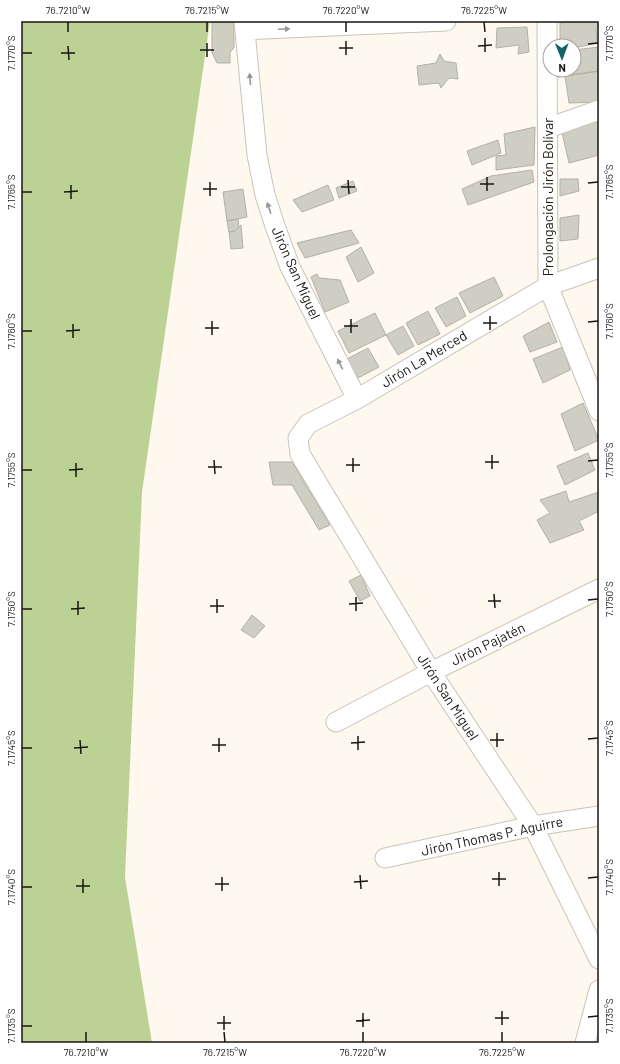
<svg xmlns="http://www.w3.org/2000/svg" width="620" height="1064" font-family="Barlow,sans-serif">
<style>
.water{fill:#bcd294}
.building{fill:#cfcec3;stroke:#b3b1a7}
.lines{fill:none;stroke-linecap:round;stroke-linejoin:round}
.minor-casing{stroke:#cac3ba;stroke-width:21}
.minor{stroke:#fff;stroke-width:19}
.oneway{fill:#979695}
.ticks{fill:none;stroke:#181613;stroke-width:1.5}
.labels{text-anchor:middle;stroke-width:4;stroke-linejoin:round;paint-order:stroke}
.street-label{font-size:14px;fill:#181613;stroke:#fff}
.neatline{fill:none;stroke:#181613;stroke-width:1.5}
.ticks-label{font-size:10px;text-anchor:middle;fill:#181613}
</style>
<rect width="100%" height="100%" fill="#fff8ee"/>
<path class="water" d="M21,21h189l-68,471 -17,385 27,166h-131z"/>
<path class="building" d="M212,21h22v27l-4,4v11h-13l-5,-10z
M580,21h19v6l-3,1 1,15 -23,5v-2h-14v-23z
M527,27l2,25 -11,2 1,-9 -23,3 1,-20z
M599,47v24l-34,5 -1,-6h10v-20z
M440,54l4,7 12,2 2,16 -9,-1 -8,10 -2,-5 -20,2 -2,-19 19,-3z
M599,71v31l-30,1 -4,-27z
M599,115v40l-30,8 -8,-35z
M535,127l-1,38 -38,5v-14l10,-1 -2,-21z
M498,140l3,13 -29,12 -5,-14z
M532,170l2,12 -66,23 -6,-16 29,-13z
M560,179h18l1,12 -19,5z
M353,181l4,10 -18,7 -3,-10z
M328,185l6,15 -32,12 -9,-12z
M243,189l4,28 -20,4 -4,-29z
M579,215l-1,24 -18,2v-23z
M238,219l1,8 -4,4 -6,1 -2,-11z
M241,225l2,23 -12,1 -2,-17 6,-1z
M351,230l8,13 -54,15 -8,-15z
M361,247l13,26 -16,9 -12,-25z
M317,274l2,4 21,2 9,22 -24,10 -14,-35z
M494,277l9,19 -33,17 -11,-20z
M457,297l9,19 -20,11 -11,-19z
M428,311l12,23 -22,11 -12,-22z
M375,313l11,22 -37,18 -11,-22z
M549,322l8,20 -27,10 -7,-16z
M403,326l11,20 -16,9 -12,-20z
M563,347l7,23 -27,13 -10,-24z
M368,348l11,19 -21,11 -11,-19z
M583,403l16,37 -24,11 -14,-37z
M588,453l7,17 -30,15 -8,-19z
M269,462h23l38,63 -11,5 -27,-45h-19z
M566,491l3,11 30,-10v19l-20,10 5,9 -34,13 -13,-23 13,-7 -10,-13z
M361,575l9,21 -10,5 -11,-20z
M252,615l13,11 -11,12 -13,-8z"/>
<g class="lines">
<defs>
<path id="minor" d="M244,21l13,134 8,40 10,31 15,41 67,132
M547,21l1,265 51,125
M245,30l201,-9
M548,128l51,-18
M599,268l-51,18 -191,113 -49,25 -10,14 2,16 131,218 102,154 66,133
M336,722l95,-50 168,-83
M385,858l148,-32 66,-10
M585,1043l14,-53"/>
</defs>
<use href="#minor" class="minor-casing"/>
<use href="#minor" class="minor"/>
</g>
<defs><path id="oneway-solid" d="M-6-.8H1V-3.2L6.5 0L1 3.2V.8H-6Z"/></defs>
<g class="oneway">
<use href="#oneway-solid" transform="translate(284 29) rotate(-3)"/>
<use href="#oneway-solid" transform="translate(250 79) rotate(-95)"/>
<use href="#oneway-solid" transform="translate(269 208) rotate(-108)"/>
<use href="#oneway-solid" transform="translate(340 364) rotate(-117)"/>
</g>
<path class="ticks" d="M68,22v10M207,22v10M346,22v10M484,22l1,10M485,38v14M346,41v14M207,43v14M588,44l10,-1M68,46l1,14M478,46l14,-1M339,48h14M200,50h14M22,53h10M61,53h14M487,177v14M348,180l1,14M210,182v14M588,183l10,-1M480,184h14M71,185v14M341,187h14M203,189h14M22,192h10M64,192l14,-1M490,316v14M351,319v14M212,321v14M588,322l10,-1M483,323h14M73,324v14M344,326h14M205,328h14M22,331h10M66,331l14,-1M492,455v14M353,458v14M214,460l1,14M588,461l10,-1M485,462h14M76,463v14M346,465h14M208,467h14M22,470h10M69,470l14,-1M494,594l1,14M356,597v14M217,599v14M588,600l10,-1M78,601v14M488,601h13M349,604l14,-1M210,606h14M22,609h10M71,609l14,-1M497,733v14M358,736v14M219,738v14M588,739l10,-1M80,740l1,14M490,740h14M351,743l14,-1M212,745h14M22,748h10M74,748l14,-1M499,872v14M360,875l1,14M222,877v14M588,878l10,-1M83,879v14M492,879h14M354,882l14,-1M215,884h14M76,886h14M22,887h10M502,1011v14M363,1013v14M224,1016v14M588,1017l10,-1M495,1018h14M356,1021l14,-1M217,1023h14M22,1026h10M86,1032v10M224,1032l1,10M363,1032v10M502,1032v10"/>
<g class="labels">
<g class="street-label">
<text transform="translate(548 197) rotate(-90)" y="5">Prolongación Jirón Bolívar</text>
<text transform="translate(296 273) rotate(66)" y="5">Jirón San Miguel</text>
<text transform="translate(424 359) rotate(-31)" y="5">Jirón La Merced</text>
<text transform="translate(488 644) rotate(-26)" y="5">Jirón Pajatén</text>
<text transform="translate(448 697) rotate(57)" y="5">Jirón San Miguel</text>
<text transform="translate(492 836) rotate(-12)" y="5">Jirón Thomas P. Aguirre</text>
</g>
</g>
<rect width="620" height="1064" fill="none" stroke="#ffffff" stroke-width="44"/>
<g transform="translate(562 58) rotate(179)"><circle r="19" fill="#ffffff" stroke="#a3a2a1"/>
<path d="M0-3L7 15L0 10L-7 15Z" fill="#136366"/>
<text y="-6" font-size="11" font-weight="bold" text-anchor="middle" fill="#181613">N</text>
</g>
<rect x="22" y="22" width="576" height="1020" class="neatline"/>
<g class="ticks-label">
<text x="68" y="14">76.7210°W</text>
<text x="207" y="14">76.7215°W</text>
<text x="346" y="14">76.7220°W</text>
<text x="484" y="14">76.7225°W</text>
<text transform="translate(609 43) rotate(-90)" y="4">7.1770°S</text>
<text transform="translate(11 53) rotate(-90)" y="4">7.1770°S</text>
<text transform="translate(609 182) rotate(-90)" y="4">7.1765°S</text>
<text transform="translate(11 192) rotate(-90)" y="4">7.1765°S</text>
<text transform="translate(609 321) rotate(-90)" y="4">7.1760°S</text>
<text transform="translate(11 331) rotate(-90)" y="4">7.1760°S</text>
<text transform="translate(609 460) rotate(-90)" y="4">7.1755°S</text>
<text transform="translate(11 470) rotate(-90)" y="4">7.1755°S</text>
<text transform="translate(609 599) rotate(-90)" y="4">7.1750°S</text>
<text transform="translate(11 609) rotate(-90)" y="4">7.1750°S</text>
<text transform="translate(609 738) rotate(-90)" y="4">7.1745°S</text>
<text transform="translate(11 748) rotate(-90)" y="4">7.1745°S</text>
<text transform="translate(609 877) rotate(-90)" y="4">7.1740°S</text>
<text transform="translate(11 887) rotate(-90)" y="4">7.1740°S</text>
<text transform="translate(609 1016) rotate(-90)" y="4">7.1735°S</text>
<text transform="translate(11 1026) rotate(-90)" y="4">7.1735°S</text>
<text x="86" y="1056">76.7210°W</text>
<text x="225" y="1056">76.7215°W</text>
<text x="363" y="1056">76.7220°W</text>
<text x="502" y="1056">76.7225°W</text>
</g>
</svg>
